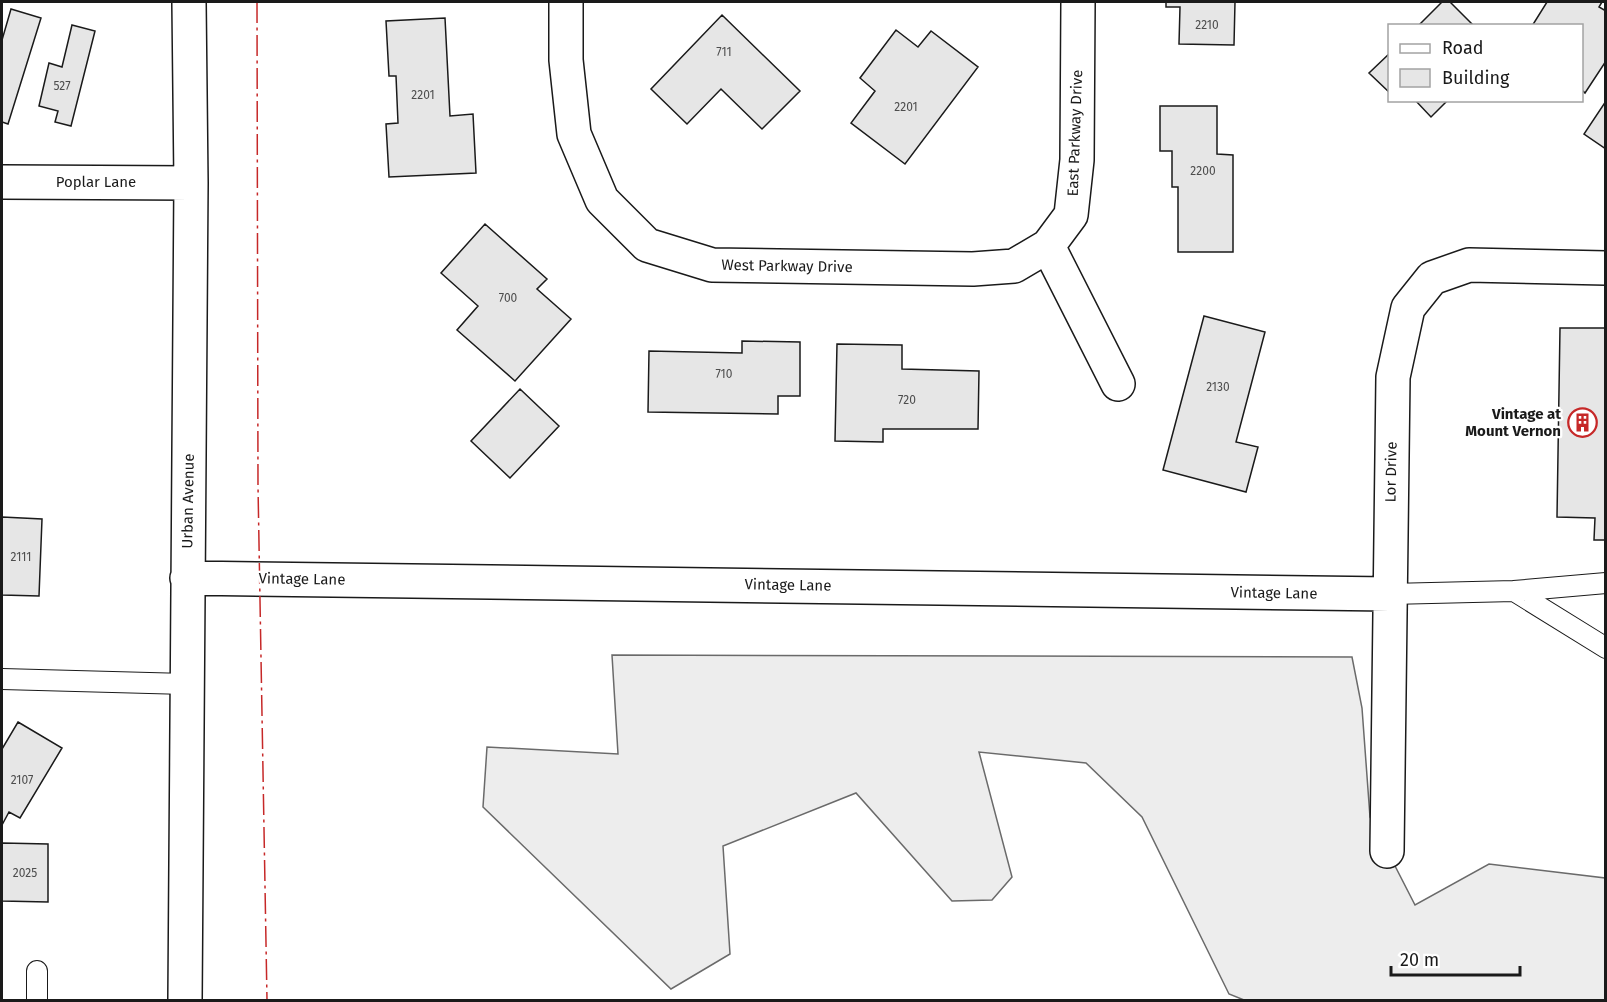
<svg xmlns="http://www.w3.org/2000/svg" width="1607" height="1002" font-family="'Fira Sans',sans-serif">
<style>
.built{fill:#ededed;stroke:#6a6a6a;stroke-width:1.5}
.building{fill:#e6e6e6;stroke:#1a1a1a;stroke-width:1.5}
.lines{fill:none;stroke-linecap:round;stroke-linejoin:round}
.service-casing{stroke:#1a1a1a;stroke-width:22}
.minor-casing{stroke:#1a1a1a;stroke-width:36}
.service{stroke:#fff;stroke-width:20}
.minor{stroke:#fff;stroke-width:33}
.power{stroke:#c62828;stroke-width:1.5;stroke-dasharray:21 4.5 3 4.5;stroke-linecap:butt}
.labels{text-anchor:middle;stroke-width:4.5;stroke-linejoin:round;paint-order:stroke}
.number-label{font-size:12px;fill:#4d4d4d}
.street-label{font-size:15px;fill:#1a1a1a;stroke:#fff}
.poi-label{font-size:15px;font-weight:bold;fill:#1a1a1a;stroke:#fff;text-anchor:end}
</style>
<rect width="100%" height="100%" fill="#fff"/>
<path class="built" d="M612,655l740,2 10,51 8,109 45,88 74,-41 116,14v122h-361l-15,-6 -87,-177 -56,-54 -107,-11 33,125 -20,23 -40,1 -96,-108 -133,53 7,108 -59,35 -188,-182 4,-60 131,7z"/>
<path class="building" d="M1166,2h69l-1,43 -55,-1 1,-37h-14z
M1442,2h8l24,24h-56z
M1547,2h55l-3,5 7,4v50l-21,32 -3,-3v-64h-50z
M11,9l30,9 -33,106 -6,-2v-82z
M722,15l78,76 -38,38 -41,-40 -34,35 -36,-35z
M445,18l5,98 23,-2 3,59 -87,4 -3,-53 12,-1 -2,-47h-7l-3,-55z
M72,25l23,6 -24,95 -16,-4 3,-11 -19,-5 10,-43 13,4z
M896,30l22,17 13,-16 47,36 -73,97 -54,-41 24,-32 -15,-13z
M1390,53v40l-21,-20z
M1415,100h33l-17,17z
M1606,101v48l-22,-15z
M1160,106h57v48l16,1v97h-55v-65h-6v-36h-12z
M485,224l62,55 -10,10 34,30 -56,62 -58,-51 21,-24 -37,-33z
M1204,316l61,16 -29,110 22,5 -12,45 -83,-22z
M1560,328h46v212h-12l1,-22 -38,-1z
M742,341l58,1v54h-22v18l-130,-2 1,-61 93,2z
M837,344l65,1v24l77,2 -1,58h-95v13l-48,-1z
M520,389l39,37 -49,52 -39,-37z
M2,517l40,2 -3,77 -37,-1z
M18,722l44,26 -42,70 -11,-6 -7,13v-76z
M2,843l46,1v58l-46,-1z"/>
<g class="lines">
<defs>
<path id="service" d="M1514,591l92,-8
M1390,594l124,-3 92,57
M2,679l184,5
M37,971v29"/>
<path id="minor" d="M566,2v58l8,74 28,66 45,45 65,20 261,4 41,-3 34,-20
M1078,2l-1,158 -6,55 -23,31 70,138
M2,182l189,1
M187,578l1203,16
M1387,851l6,-474 15,-69 24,-30 37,-13 137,3
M185,1000l6,-817 -2,-181"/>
</defs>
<use href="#service" class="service-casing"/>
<use href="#minor" class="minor-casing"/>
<use href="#service" class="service"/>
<use href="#minor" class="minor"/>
<path class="power" d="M257,2l1,484 9,514"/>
</g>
<defs>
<symbol id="building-ring" viewBox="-11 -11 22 22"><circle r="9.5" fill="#fff" stroke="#c62828" stroke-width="1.5"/><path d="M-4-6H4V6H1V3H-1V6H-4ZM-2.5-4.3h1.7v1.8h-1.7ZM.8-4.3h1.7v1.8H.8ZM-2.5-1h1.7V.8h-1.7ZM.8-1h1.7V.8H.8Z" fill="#c62828"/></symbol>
</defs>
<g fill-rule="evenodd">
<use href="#building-ring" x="1566" y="406" width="33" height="33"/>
</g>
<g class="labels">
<g class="number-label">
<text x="1207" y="29">2210</text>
<text x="724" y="56">711</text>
<text x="62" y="90">527</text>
<text x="423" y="99">2201</text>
<text x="906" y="111">2201</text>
<text x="1203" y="175">2200</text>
<text x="508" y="302">700</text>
<text x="724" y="378">710</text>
<text x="1218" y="391">2130</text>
<text x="907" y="404">720</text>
<text x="21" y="561">2111</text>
<text x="22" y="784">2107</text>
<text x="25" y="877">2025</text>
</g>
<g class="street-label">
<text transform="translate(1075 133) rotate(-88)" y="5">East Parkway Drive</text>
<text x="96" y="187">Poplar Lane</text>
<text transform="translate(787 266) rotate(1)" y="5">West Parkway Drive</text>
<text transform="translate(1391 472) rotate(-89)" y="5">Lor Drive</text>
<text transform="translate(188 501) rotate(-89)" y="5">Urban Avenue</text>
<text transform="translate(302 579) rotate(1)" y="5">Vintage Lane</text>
<text transform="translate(788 585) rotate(1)" y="5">Vintage Lane</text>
<text transform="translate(1274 593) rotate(1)" y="5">Vintage Lane</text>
</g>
<g class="poi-label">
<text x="1561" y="419">Vintage at<tspan x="1561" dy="17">Mount Vernon</tspan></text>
</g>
</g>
<rect width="1607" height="1002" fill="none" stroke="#1a1a1a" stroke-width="6"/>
<rect x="1388" y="24" width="195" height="78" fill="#ffffff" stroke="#a3a3a3" stroke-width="1.5"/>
<rect x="1400" y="44" width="30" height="9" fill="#ffffff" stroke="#a3a3a3" stroke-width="1.5"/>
<text x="1442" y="54" font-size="18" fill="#1a1a1a">Road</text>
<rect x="1400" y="69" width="30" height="18" fill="#e6e6e6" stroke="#a3a3a3" stroke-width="1.5"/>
<text x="1442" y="84" font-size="18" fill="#1a1a1a">Building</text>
<path d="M1391 966v9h129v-9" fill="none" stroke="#1a1a1a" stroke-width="3"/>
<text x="1400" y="966" font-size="18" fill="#1a1a1a" stroke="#ffffff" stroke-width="4.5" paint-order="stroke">20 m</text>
</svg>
